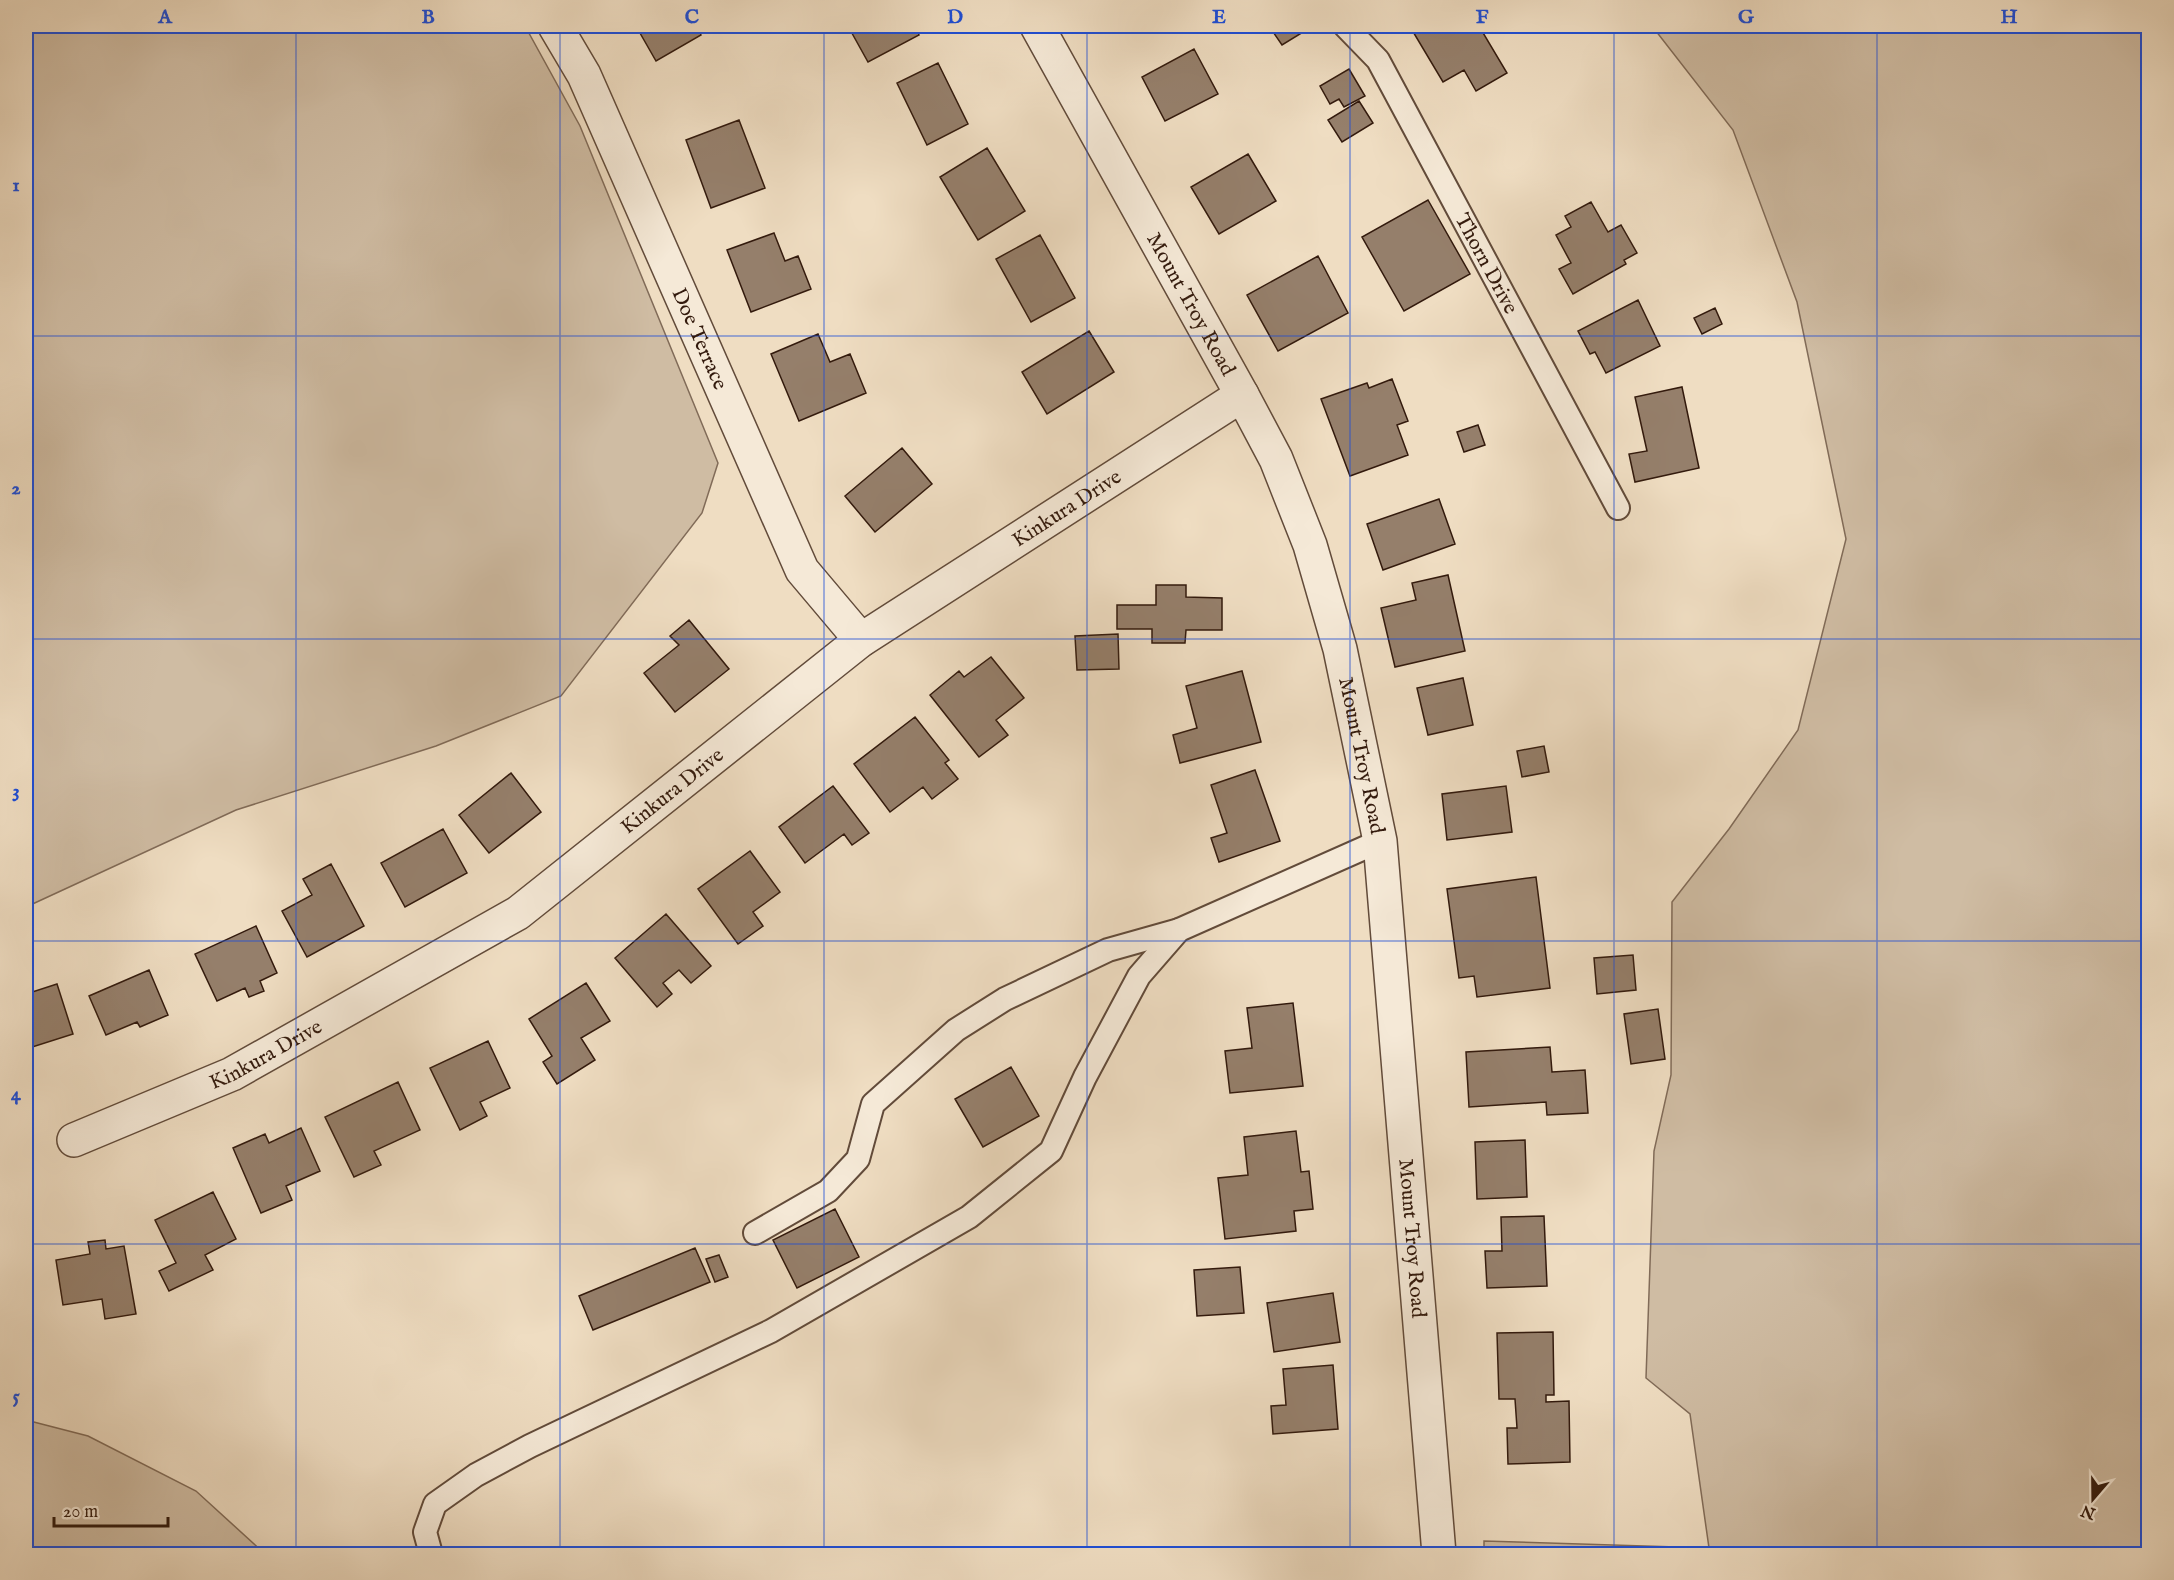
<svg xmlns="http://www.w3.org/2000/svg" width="2174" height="1580" font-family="'IM FELL English',serif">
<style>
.green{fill:#cfbca3;stroke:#816b58;stroke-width:1.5}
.building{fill:#957f6b;stroke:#331a0d;stroke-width:1.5}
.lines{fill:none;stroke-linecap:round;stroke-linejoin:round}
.service-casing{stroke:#624b3a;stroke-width:26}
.minor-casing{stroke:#624b3a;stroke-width:36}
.tertiary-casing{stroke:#624b3a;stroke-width:36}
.service{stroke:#f5e9d7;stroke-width:22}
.minor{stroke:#f5e9d7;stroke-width:33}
.tertiary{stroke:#f5e9d7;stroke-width:33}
.grid{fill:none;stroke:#1d4ed8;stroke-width:1.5;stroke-opacity:0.55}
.labels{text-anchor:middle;stroke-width:4.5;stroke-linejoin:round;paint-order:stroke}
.street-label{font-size:21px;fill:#331a0d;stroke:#f5e9d7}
.neatline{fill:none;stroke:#1d4ed8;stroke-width:2}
.grid-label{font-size:20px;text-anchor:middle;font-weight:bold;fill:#1d4ed8}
</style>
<rect width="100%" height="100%" fill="#efddc2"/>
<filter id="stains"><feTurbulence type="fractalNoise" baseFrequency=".00333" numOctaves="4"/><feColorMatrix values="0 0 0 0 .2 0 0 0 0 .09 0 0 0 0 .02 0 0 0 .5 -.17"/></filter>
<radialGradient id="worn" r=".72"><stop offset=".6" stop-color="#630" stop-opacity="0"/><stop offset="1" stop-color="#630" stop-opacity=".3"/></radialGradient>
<path class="green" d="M26,26h499l55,100 138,337 -16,50 -141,183 -125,50 -200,64 -210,97z
M1652,26h496v1528h-664v-13l225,7 -19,-134 -44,-36 8,-227 17,-76 1,-173 57,-73 69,-99 48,-191 -49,-237 -64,-172z
M26,1420l62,16 108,55 69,63h-239z"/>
<path class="building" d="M636,26h60l5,9 -45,26z
M848,26h66l5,9 -51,27z
M1269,26h44l-31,19z
M1420,26h25l3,3 6,-3h25l28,47 -31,18 -12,-21 -21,12 -31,-52z
M1194,49l24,45 -53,27 -23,-44z
M938,63l30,61 -41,21 -30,-62z
M1349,69l16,27 -21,11 -5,-8 -9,5 -10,-18z
M1359,101l14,22 -31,19 -14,-22z
M739,120l26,68 -54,20 -25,-68z
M987,148l38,63 -47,29 -38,-63z
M1248,154l28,47 -57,33 -28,-47z
M1428,200l42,74 -66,37 -42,-74z
M1591,202l17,30 13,-7 16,28 -13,7 2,4 -53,30 -14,-25 12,-6 -15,-28 15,-8 -6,-11z
M774,233l11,28 13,-5 13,33 -60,23 -24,-62z
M1040,235l35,63 -44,24 -35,-63z
M1318,256l30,57 -70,38 -31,-56z
M1638,300l22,46 -54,27 -11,-21 -5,2 -12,-23z
M1715,308l7,16 -20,10 -8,-16z
M1089,331l25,41 -67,42 -25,-42z
M818,334l12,28 20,-8 16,39 -67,28 -28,-67z
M1392,379l16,42 -11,4 11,30 -58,21 -29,-77 46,-16 2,5z
M1682,387l17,81 -64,14 -6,-28 18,-3 -12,-54z
M1478,425l7,20 -21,7 -7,-20z
M902,448l30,36 -57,48 -30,-36z
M1439,499l16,45 -72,26 -16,-46z
M1448,575l17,76 -70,16 -14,-59 35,-8 -4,-17z
M1156,585h30v12l36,1v32h-36l-1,13h-33v-14h-35v-24h39z
M689,620l40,49 -54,43 -31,-39 35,-28 -9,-9z
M1118,634l1,35 -42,1 -2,-34z
M991,657l33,41 -28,22 12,15 -29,22 -49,-62 29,-24 5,6z
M1242,671l19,71 -81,21 -7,-28 24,-7 -11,-42z
M1463,678l10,47 -45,10 -11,-47z
M915,717l34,43 -4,3 13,16 -26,20 -9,-12 -33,25 -36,-48z
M1544,746l5,26 -27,5 -5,-26z
M1255,770l25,71 -61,21 -8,-24 16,-5 -16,-48z
M511,773l30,39 -52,41 -30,-38z
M833,786l36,47 -17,12 -8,-11 -39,29 -26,-36z
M1506,786l6,46 -65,8 -5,-46z
M443,829l24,44 -62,34 -24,-44z
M750,851l30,41 -27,20 10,14 -25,18 -40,-55z
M331,864l33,62 -57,31 -25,-46 30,-16 -9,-16z
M1536,877l14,111 -73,9 -3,-21 -15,2 -12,-89z
M666,914l45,52 -20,17 -12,-13 -16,13 9,11 -15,13 -42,-49z
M256,926l21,47 -17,8 4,10 -15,6 -4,-9 -28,13 -22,-47z
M1633,955l3,35 -39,4 -3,-36z
M149,970l19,45 -28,12 -3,-5 -31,13 -17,-39z
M586,983l24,38 -29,17 14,22 -38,24 -14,-22 9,-6 -23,-37z
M57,984l16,50 -47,15v-55z
M1293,1003l10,83 -73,7 -5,-42 27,-3 -5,-40z
M1658,1009l7,50 -34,5 -7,-50z
M488,1041l22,47 -30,14 7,14 -27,14 -30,-62z
M1550,1047l2,25 33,-2 3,43 -41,2 -1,-13 -77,5 -3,-55z
M1011,1067l28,49 -56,31 -28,-48z
M398,1082l22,48 -46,21 7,14 -27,12 -29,-60z
M301,1128l19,43 -34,15 6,14 -31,13 -28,-65 32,-14 4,9z
M1296,1131l5,41 8,-1 4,38 -19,2 2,20 -71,8 -7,-61 30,-3 -4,-38z
M1525,1140l2,57 -50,2 -2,-57z
M213,1192l23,47 -31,16 8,15 -44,21 -10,-20 17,-8 -21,-43z
M835,1209l24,48 -62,31 -24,-48z
M1544,1216l3,70 -60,2 -2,-37h17l-1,-34z
M105,1240l1,9 18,-3 12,68 -31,5 -3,-20 -39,6 -7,-45 34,-6 -2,-12z
M695,1248l15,34 -117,48 -14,-34z
M719,1255l9,22 -13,5 -9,-23z
M1240,1267l4,46 -47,3 -3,-46z
M1333,1293l7,49 -66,10 -7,-49z
M1553,1332l1,63h-8v7l23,-1 1,61 -62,2 -1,-36h10l-2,-29h-16l-2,-66z
M1333,1365l5,64 -65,5 -2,-28 15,-1 -3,-36z
M1324,1549l1,5h-39z"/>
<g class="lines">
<defs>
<g id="service">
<path id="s1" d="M1345,26l33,34 240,448"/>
<path d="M755,1233l73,-42 30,-32 15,-55 83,-74 49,-31 103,-49 71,-20"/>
<path d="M431,1554l-6,-22 10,-28 41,-29 54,-29 241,-115 198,-114 82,-66 34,-74 54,-101 40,-46 201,-89"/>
</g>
<g id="minor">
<path id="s2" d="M555,26l29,49 218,495 59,70"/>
<path id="s3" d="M74,1140l158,-66 286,-161 343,-273 381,-245"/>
</g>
<g id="tertiary">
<path id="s4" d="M1037,26l205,369 34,64 34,86 30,104 40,192 59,713"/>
</g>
</defs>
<use href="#service" class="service-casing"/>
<use href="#minor" class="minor-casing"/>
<use href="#tertiary" class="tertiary-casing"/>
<use href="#service" class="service"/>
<use href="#minor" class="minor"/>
<use href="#tertiary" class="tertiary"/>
</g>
<path class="grid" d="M296,26v1528M560,26v1528M824,26v1528M1087,26v1528M1350,26v1528M1614,26v1528M1877,26v1528M26,336h2122M26,639h2122M26,941h2122M26,1244h2122"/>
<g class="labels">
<g class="street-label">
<text dy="7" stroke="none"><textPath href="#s1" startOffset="278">Thorn Drive</textPath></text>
<text dy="7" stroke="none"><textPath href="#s4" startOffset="318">Mount Troy Road</textPath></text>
<text dy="7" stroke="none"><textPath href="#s2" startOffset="345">Doe Terrace</textPath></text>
<text dy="7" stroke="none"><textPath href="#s3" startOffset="1182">Kinkura Drive</textPath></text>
<text dy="7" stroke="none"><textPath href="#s4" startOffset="804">Mount Troy Road</textPath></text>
<text dy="7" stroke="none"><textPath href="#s3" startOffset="696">Kinkura Drive</textPath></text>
<text dy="7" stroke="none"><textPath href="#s3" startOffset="210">Kinkura Drive</textPath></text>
<text dy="7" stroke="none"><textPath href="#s4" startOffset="1290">Mount Troy Road</textPath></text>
</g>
</g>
<rect width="2174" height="1580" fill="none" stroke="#efddc2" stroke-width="66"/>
<g transform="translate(2093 1499) rotate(200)" stroke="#f5e9d7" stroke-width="4.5" paint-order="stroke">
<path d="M0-4.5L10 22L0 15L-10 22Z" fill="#331a0d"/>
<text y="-9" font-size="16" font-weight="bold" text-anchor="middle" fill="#331a0d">N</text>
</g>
<path d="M54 1517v9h114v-9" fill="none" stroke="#331a0d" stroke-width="3"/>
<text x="63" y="1517" font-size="18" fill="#331a0d" stroke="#f5e9d7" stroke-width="4.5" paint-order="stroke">20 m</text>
<rect x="33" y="33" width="2108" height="1514" class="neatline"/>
<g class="grid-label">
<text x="165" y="23">A</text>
<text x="428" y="23">B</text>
<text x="692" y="23">C</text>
<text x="955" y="23">D</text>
<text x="1219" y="23">E</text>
<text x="1482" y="23">F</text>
<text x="1746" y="23">G</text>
<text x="2009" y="23">H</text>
<text x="16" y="191">1</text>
<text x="16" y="494">2</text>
<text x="16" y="797">3</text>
<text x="16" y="1100">4</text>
<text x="16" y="1402">5</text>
</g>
<rect width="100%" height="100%" filter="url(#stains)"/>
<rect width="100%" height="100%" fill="url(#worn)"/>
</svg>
